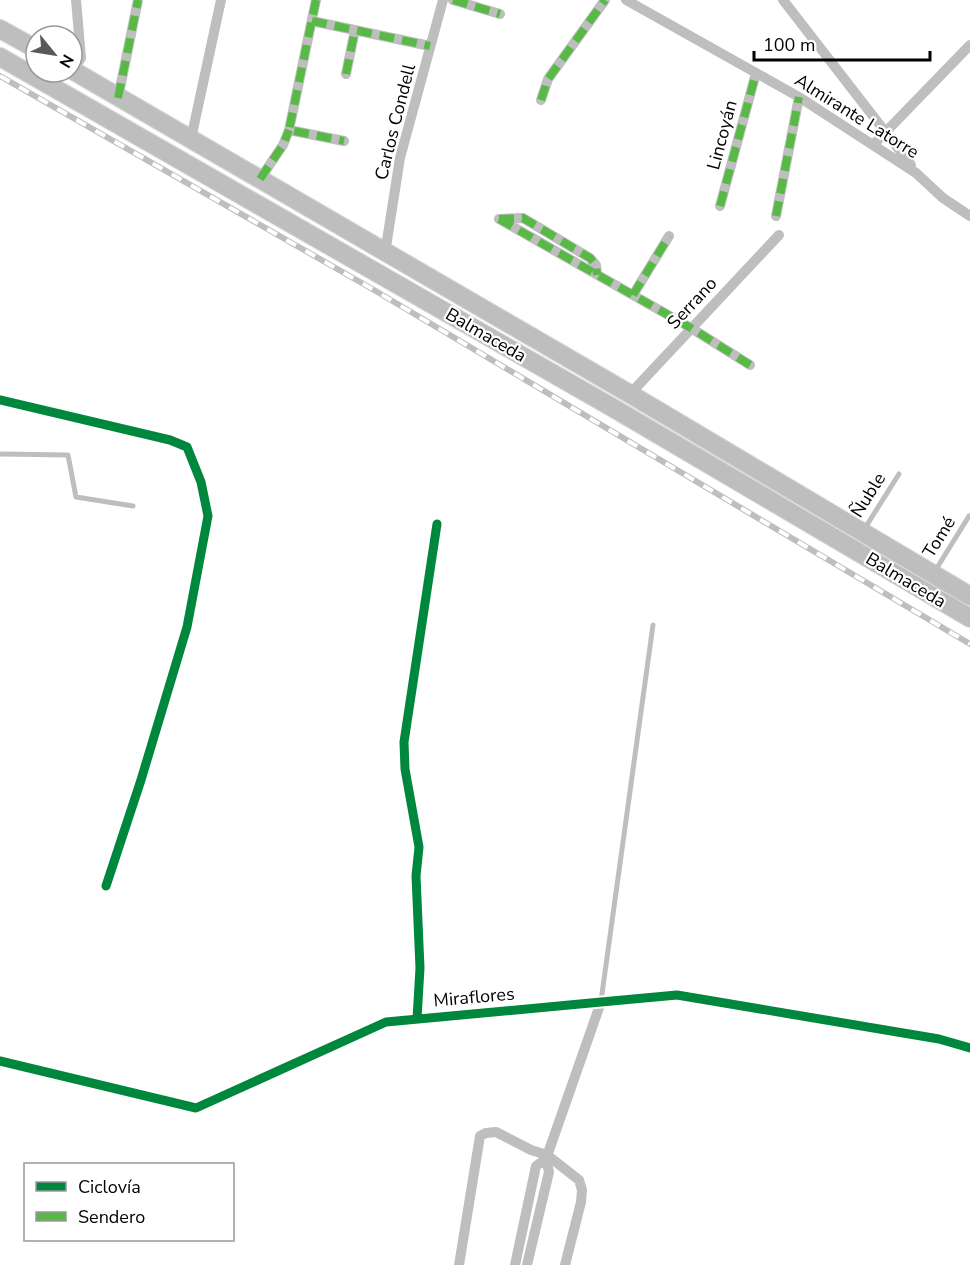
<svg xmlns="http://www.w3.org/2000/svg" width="970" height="1265" font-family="'Nunito Sans',sans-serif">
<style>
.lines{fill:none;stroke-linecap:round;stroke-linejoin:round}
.primary-casing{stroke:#dbdbdb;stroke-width:20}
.service{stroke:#bebebe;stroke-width:5}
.minor{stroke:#bebebe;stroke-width:10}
.primary{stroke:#bebebe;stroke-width:18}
.rail-casing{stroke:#bebebe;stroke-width:6}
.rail{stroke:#fff;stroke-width:4;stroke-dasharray:11;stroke-linecap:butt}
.quiet{stroke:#58b947;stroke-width:8;stroke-dasharray:15 8;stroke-linecap:butt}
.cycleway-casing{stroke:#fff;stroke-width:13}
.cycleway{stroke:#00873e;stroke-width:9}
.labels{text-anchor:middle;stroke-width:4.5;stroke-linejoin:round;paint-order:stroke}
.street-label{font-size:18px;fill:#000;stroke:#fff}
</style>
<rect width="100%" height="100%" fill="#fff"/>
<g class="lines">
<defs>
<path id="primary" d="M0,29l36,20
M0,57l615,352 355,209
M72,70l558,324 340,202"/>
</defs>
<use href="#primary" class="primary-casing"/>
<path class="service" d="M0,454l68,1 8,42 57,9
M865,528l34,-54
M935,571l34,-55
M601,1001l52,-376"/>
<path class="minor" d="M316,0l-27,130 55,11
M453,0l47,14
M626,0l173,97 117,76 27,25 27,18
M783,0l128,165
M312,21l118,25
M73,70l8,-12 -5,-58
M346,74l9,-44
M118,98l20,-98
M541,100l7,-21 57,-79
M191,139l30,-139
M874,144l96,-99
M260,179l23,-34 6,-15
M720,206l36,-133
M776,216l23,-119
M499,219l192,109 59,37
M499,219l24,-1 67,40 6,7 1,10
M385,253l15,-95 43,-158
M633,295l36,-59
M630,394l149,-159
M0,400l170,40 17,7 14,35 7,34 -21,111 -46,153 -35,106
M417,1019l3,-51 -4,-92 3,-29 -14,-78 -1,-27 33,-218
M0,1061l196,47 190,-86 215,-20 76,-7 262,44 31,9
M459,1265l21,-129 6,-3 10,-1 35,18 16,5 32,25 3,10 -1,12 -16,63
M515,1265l21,-99 10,-7
M527,1265l22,-93 -3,-13 55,-157"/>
<use href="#primary" class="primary"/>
<defs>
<path id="rail" d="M0,76l374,214 596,354"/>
</defs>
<use href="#rail" class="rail-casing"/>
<use href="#rail" class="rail"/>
<path class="quiet" d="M316,0l-27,130 55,11
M453,0l47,14
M312,21l118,25
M346,74l9,-44
M118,98l20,-98
M541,100l7,-21 57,-79
M260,179l23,-34 6,-15
M720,206l36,-133
M776,216l23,-119
M499,219l192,109 59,37
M499,219l24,-1 67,40 6,7 1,10
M633,295l36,-59"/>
<defs>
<path id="cycleway" d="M0,400l170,40 17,7 14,35 7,34 -21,111 -46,153 -35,106
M417,1019l3,-51 -4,-92 3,-29 -14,-78 -1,-27 33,-218
M0,1061l196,47 190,-86 215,-20 76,-7 262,44 31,9"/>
</defs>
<use href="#cycleway" class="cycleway-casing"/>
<use href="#cycleway" class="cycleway"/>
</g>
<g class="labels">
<g class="street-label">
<text transform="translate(857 116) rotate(32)" y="6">Almirante Latorre</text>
<text transform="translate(395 122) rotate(-76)" y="6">Carlos Condell</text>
<text transform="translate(722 135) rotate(-75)" y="6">Lincoyán</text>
<text transform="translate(692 303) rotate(-47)" y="6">Serrano</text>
<text transform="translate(486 335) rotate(30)" y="6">Balmaceda</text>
<text transform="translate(868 495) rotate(-58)" y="6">Ñuble</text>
<text transform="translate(939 537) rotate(-58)" y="6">Tomé</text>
<text transform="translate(906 580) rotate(31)" y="6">Balmaceda</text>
<text transform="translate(474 997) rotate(-5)" y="6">Miraflores</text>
</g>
</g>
<rect x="24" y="1163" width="210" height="78" fill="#ffffff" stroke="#999999" stroke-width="1.5"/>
<rect x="36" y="1182" width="30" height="9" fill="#00873e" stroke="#999999" stroke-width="1.5"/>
<text x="78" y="1193" font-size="18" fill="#000000">Ciclovía</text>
<rect x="36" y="1212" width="30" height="9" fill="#58b947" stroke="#999999" stroke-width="1.5"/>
<text x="78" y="1223" font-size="18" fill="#000000">Sendero</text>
<g transform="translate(54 54) rotate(120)"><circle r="28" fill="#ffffff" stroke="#999999" stroke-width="1.5"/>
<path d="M0-4.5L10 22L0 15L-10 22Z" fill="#595959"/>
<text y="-9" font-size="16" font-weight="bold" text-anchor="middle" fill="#000000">N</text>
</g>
<path d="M754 51v9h176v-9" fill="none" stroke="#000000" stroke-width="3"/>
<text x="763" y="51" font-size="18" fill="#000000" stroke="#ffffff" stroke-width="4.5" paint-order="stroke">100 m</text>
</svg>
